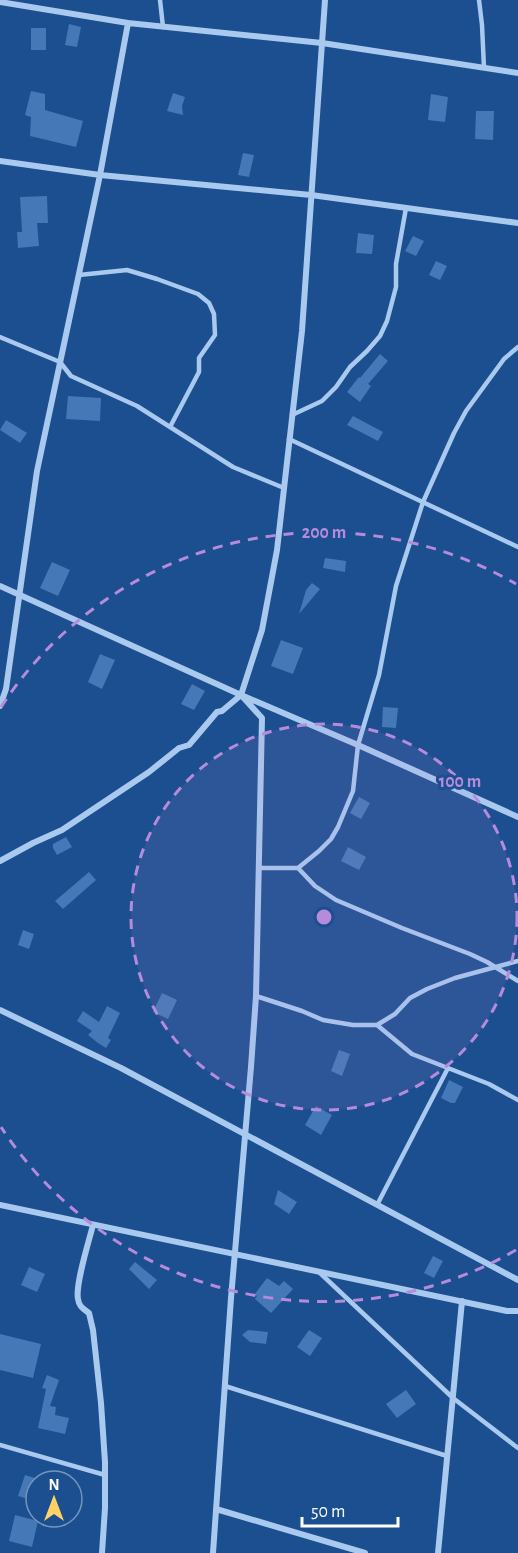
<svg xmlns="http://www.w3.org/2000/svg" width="518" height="1553" font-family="'Alegreya Sans',sans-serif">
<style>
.building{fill:#4478b7}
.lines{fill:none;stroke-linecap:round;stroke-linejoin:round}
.service{stroke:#a9c9ee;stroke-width:4.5}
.minor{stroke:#a9c9ee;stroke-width:6}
.ring{fill:none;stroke:#b68bdc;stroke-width:3;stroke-dasharray:10 8}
.centre{fill:#b68bdc;stroke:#1b4f8f;stroke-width:3}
.ring-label{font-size:18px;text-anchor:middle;font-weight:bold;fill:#b68bdc;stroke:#1b4f8f;stroke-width:6;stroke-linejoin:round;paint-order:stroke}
</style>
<rect width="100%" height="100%" fill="#1b4f8f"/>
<path class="building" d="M69,24l12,3 -4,20 -12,-2z
M31,28h15v22h-15z
M31,91l14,3v16l38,11 -7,26 -46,-11 1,-19 -6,-2z
M173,93l12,4 -3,9 1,9 -16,-4z
M431,94l17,3 -3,25 -17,-2z
M476,111h18l-1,29 -18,-1z
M243,153l11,2 -5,22 -11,-2z
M47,196l1,27h-11l2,23 -21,2 -1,-16h5l-2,-35z
M358,233l16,2 -2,19 -16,-1z
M413,236l11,5 -8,15 -11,-5z
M436,261l11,5 -7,14 -11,-5z
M380,354l8,7 -20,23 3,2 -11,16 -13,-10 12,-15 1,1z
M68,396l33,2 -1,23 -34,-2z
M353,416l30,16 -5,9 -31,-16z
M6,420l21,13 -7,10 -20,-13z
M325,558l21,3 -1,11 -22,-4z
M52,562l18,8 -12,26 -18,-8z
M312,583l8,6 -21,25 7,-24z
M281,640l22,8 -10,26 -22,-8z
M100,654l15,6 -13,29 -14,-7z
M192,684l13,7 -11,19 -13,-6z
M383,707l15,1 -2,20 -14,-1z
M359,797l11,6 -9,16 -11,-6z
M66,837l6,10 -15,8 -4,-7v-4z
M348,847l18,10 -7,13 -18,-9z
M89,872l7,8 -33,29 -8,-8z
M23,930l11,4 -5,15 -11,-4z
M162,993l15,7 -9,19 -15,-7z
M107,1006l13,7 -12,25 3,2 -5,8 -8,-5 -10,-8 4,-4 -15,-10 6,-10 16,11z
M339,1050l11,4 -8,22 -11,-5z
M449,1080l14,7 -8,16h-4l-10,-5z
M316,1106l16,9 -11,20 -16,-10z
M278,1190l19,12 -8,12 -15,-10z
M433,1256l10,5 -9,17 -10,-5z
M135,1262l22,18 -8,9 -20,-20z
M29,1267l16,7 -8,18 -16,-7z
M267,1278l12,8 5,-5 9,8 -22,24 -16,-14 2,-3 -3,-1z
M248,1330l20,2 -2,12 -16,-2 -8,-7z
M309,1330l13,8 -12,18 -13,-9z
M0,1334l41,10 -8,34 -33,-8z
M47,1375l12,5 -9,26 6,1 -1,8 14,3 -4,16 -27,-6 8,-39 -4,-1z
M406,1390l10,14 -19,14 -11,-14z
M25,1475l13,4v2h-2v5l-4,14 -14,-4z
M15,1515l23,6 -6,26 -23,-6z"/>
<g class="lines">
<path class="service" d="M160,0l3,27
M479,0l3,25 2,43
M79,275l48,-5 30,9 41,15 11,9 5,11 1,21 -16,23v14l-29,55
M0,337l60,25 11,14 66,30 96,61 51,21
M292,415l30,-14 14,-14 14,-20 17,-16 13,-15 7,-15 9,-34v-23l10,-56
M289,439l229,108
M259,868h39l21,-17 12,-12 7,-12 15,-36 5,-46 21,-70 17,-89 27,-84 31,-69 12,-22 38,-52 14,-12
M298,868l17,18 21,14 66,28 68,26 17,8 31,19
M256,996l46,15 21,9 30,5h24l18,-11 15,-16 17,-9 28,-11 63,-17
M377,1025l35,29 77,30 29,16
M377,1205l71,-137
M320,1273l133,125 65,50
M225,1386l222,70
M0,1445l105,30"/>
<path class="minor" d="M0,2l128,21 194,20 196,30
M0,161l100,14 211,20 207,28
M0,586l241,109 117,50 160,72
M0,706l6,-17 31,-218 63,-296 28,-152
M0,861l33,-18 29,-13 87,-58 30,-24 10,-3 28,-33 5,-1 19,-16 21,-65 15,-80 25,-219 23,-331
M0,1010l121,58 397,212
M0,1205l507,106h11
M93,1225c-4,16 -18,60 -15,74 1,8 6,10 11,14l4,17 8,73 4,59v46l-3,45
M216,1509l149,44
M213,1553l18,-255 20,-231 5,-71 6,-278 -21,-23
M438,1553l24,-252"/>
</g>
<circle cx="324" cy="917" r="193" fill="#b68bdc" fill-opacity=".12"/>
<g class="ring">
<circle cx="324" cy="917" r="193"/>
<path d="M516 1250A385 385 0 0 1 1 1127M1 707A385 385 0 0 1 516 584"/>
</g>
<circle cx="324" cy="917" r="9" class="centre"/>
<g class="ring-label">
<text x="324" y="538">200 m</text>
<text x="460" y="787">100 m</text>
</g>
<g transform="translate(54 1499)"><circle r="28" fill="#1b4f8f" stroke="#7695bc" stroke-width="1.5"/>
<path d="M0-4.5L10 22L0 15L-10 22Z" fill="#ffd166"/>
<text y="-9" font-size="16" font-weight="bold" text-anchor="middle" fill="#ffffff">N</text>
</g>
<path d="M302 1517v9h96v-9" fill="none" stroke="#ffffff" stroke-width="3"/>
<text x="311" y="1517" font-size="18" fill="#ffffff" stroke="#1b4f8f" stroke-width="4.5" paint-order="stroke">50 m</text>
</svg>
